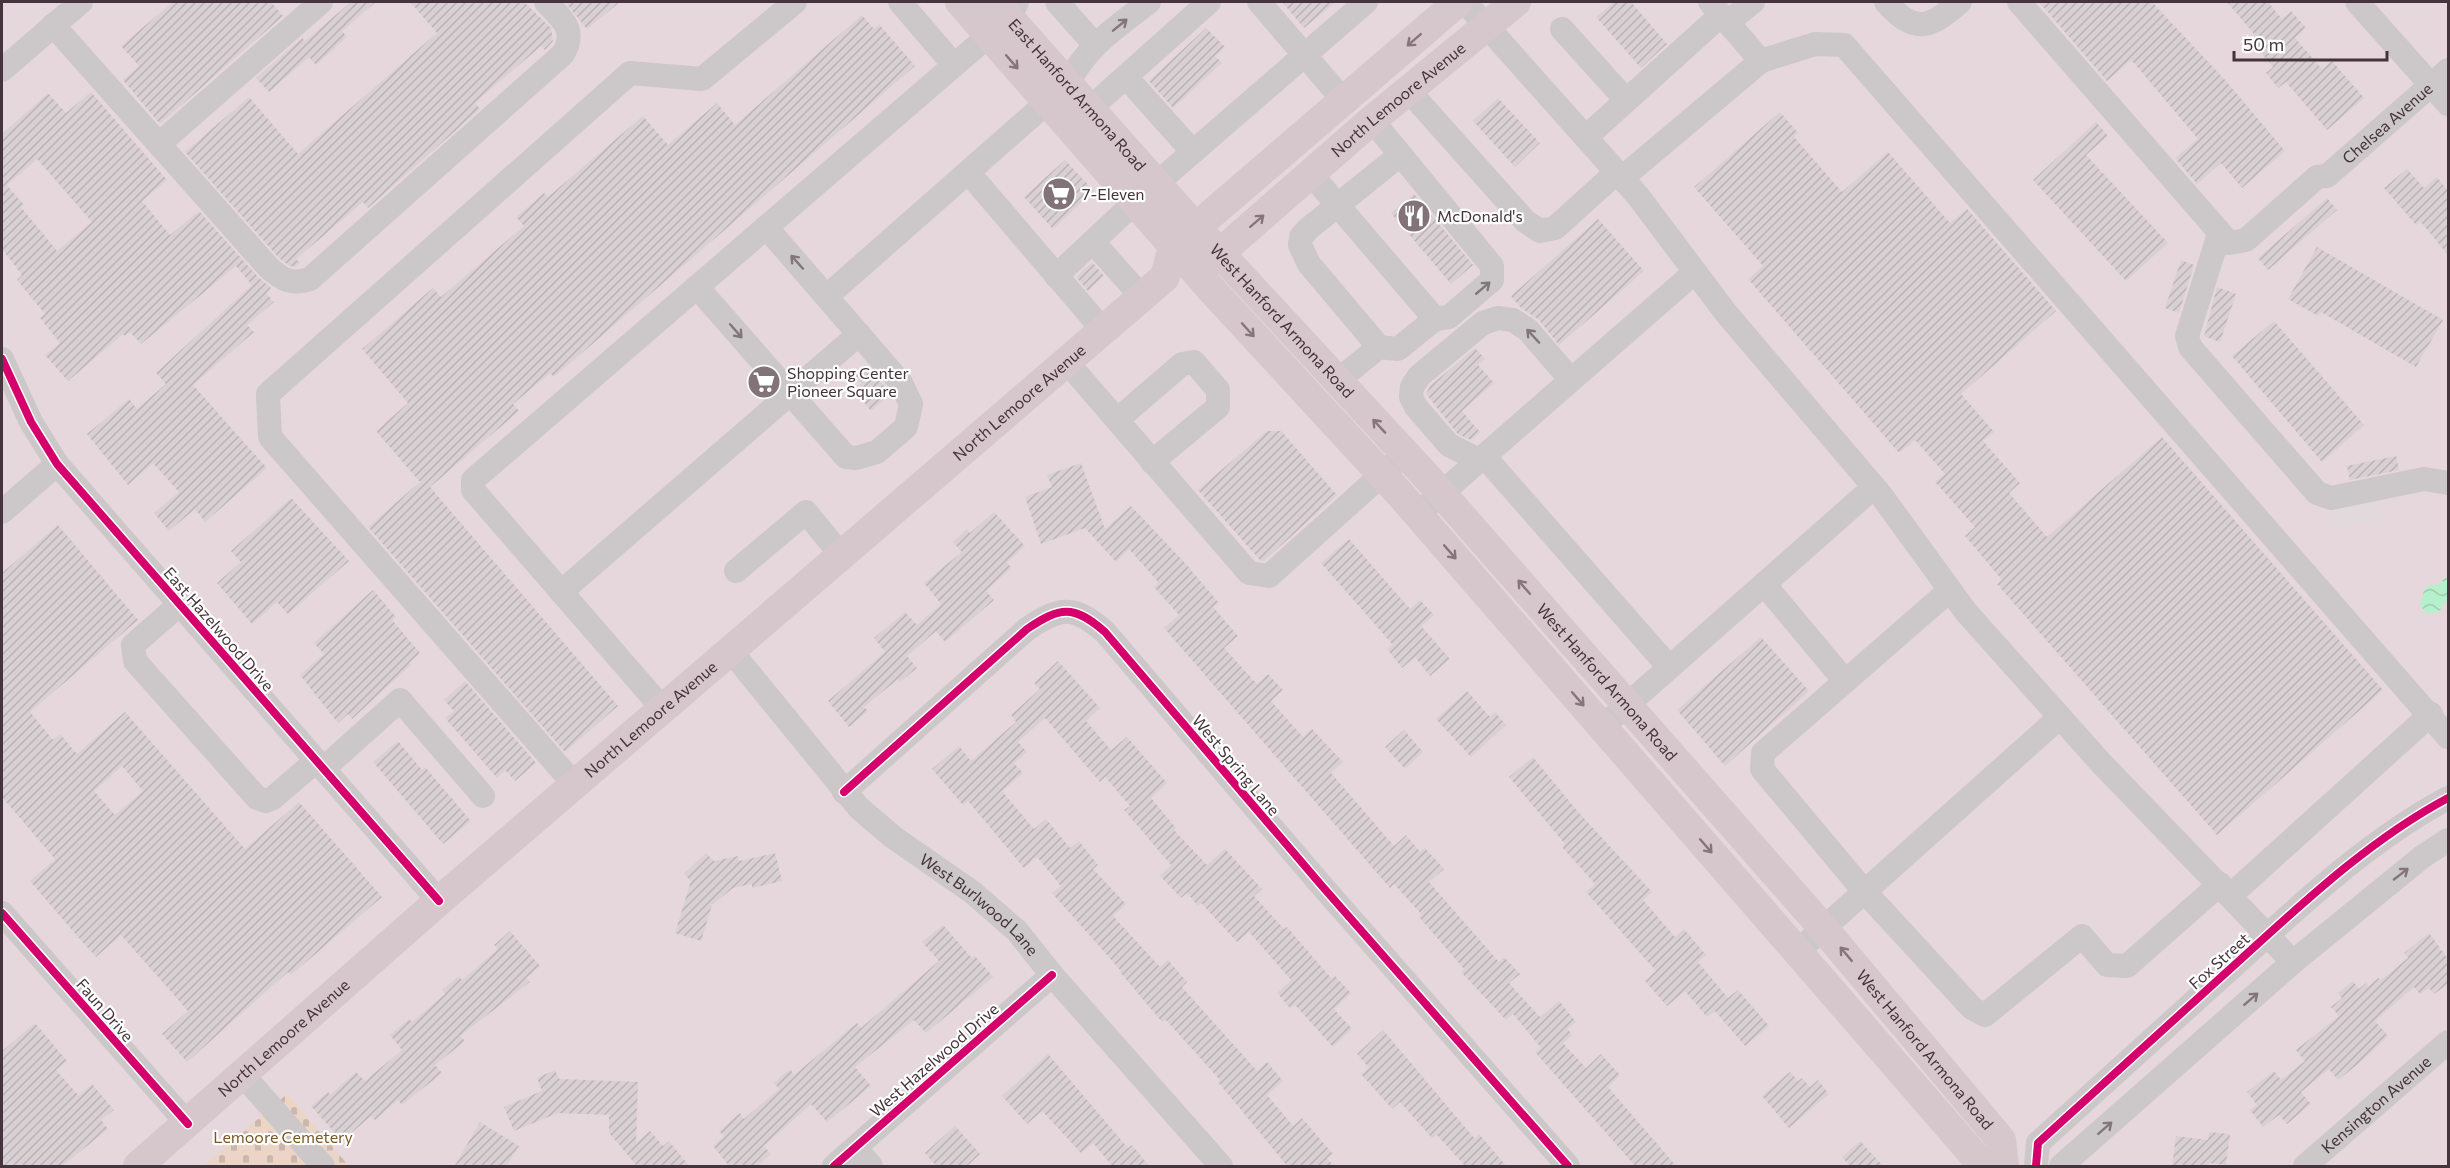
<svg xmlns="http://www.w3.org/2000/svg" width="2450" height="1168" font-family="Commissioner,sans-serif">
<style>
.residential{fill:#e6d7dc}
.cemetery{fill:url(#cemetery-stones)}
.parking{fill:#e1d9db}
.water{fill:url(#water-waves)}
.building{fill:url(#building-hatch);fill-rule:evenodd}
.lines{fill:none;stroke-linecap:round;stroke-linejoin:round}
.minor{stroke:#ccc7c9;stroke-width:24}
.major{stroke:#d6c7cc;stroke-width:30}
.cycleway-casing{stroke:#fff;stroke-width:11}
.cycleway{stroke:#d6006c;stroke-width:8}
.oneway{stroke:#82767b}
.oneway2{stroke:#86767c}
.labels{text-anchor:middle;stroke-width:4.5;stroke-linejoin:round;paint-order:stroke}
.street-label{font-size:16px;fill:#45343b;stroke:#fff}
.poi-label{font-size:16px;fill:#45343b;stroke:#fff;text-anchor:start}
.park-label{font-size:16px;fill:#785726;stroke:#fff}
</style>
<defs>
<pattern id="cemetery-stones" width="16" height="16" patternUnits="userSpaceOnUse" patternTransform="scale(1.5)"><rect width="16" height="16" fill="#ecd5c7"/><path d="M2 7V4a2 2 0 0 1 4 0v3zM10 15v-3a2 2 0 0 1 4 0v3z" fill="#ccb7ac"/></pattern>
<pattern id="water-waves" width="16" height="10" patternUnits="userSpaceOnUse" patternTransform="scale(1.5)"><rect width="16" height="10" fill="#b6efcc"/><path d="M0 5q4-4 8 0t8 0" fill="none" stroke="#9eceb0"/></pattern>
<pattern id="building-hatch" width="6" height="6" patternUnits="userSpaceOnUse" patternTransform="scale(1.5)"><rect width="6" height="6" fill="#d9d0d3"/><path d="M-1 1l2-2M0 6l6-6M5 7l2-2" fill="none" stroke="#bcb3b6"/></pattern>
</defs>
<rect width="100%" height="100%" fill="#f0e8ea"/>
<path class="residential" d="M2,2h2446v1164h-2446z"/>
<path class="cemetery" d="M287,1094l62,72h-146z"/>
<path class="parking" d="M2379,499l4,21 -54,10 -3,-21z"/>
<path class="water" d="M2448,576v23l-9,13 -12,2 -7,-9 4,-14 5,-6h8z"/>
<path class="building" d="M173,2h98l12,14 -123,108 -37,-44 16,-14 -18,-20z
M351,2h25l-34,29 5,6 -31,28 -7,-8 -40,35 -13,-14 46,-40 3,3z
M410,2h114l27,26 2,13 -8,9 -4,-4 -66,57 5,6 -112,99 -5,-6 -67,57 4,4 -5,4 -5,-1 -11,-8 -94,-106 64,-55 49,57 139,-121z
M565,2h55l-33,27z
M1282,2h54l-32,26z
M1614,2h17l36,42 -26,24 -45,-51z
M2039,2h113l73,78 60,71 -43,37 -21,-25 -24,21 -22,-26 23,-19 -64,-76 -4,-2 -23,20z
M2227,2h41l14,17 9,-8 15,17 -11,10 27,31 10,-8 32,37 -37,32 -41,-48 -8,6 -12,-15 7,-6 -19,-23 5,-4z
M862,15l12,14 5,-5 36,42 -361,311 -4,-4 -37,31 6,7 -89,76 188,219 -53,46 -197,-225 52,-45 -44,-51 32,-28 -46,-54 71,-61 8,9 83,-71 -8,-9 28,-24 4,4 95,-81 25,29 49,-42 18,22z
M1206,28l19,19 -10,9 7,7 -49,45 -24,-27z
M91,92l76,88 -25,21 28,34 29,-24 59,66 13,11 -5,5 8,9 -27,23 7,7 -61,53 74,83 -62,54 -10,-13 -26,22 -15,-18 25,-21 -26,-29 -25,22 -41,-51 42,-35 8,10 29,-25 -10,-11 96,-88 -16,-19 -95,78 -11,-12 -5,4 -2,-2 -55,47 -23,-26 15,-12 -20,-25 5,-4 -28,-34 5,-5 -20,-26v-115l46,-41 18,20zM37,159l55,63 -35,29 -36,-44 3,-2 -17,-20z
M1498,98l42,45 -25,24 -42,-46z
M1780,112l18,21 -4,4 48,55 46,-40 62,71 17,-14 89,102 -95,83 33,38 -11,9 37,42 -11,10 38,44 115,-100 221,253 -166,145 -220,-251 5,-4 -37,-44 10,-9 -40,-45 10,-8 -30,-34 -16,13 -151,-174 15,-13 -69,-79z
M2096,122l12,14 -22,19 82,88 -42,38 -93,-101z
M1065,160l29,31 -41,38 -29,-32z
M2407,169l17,19 13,-11 11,14v64l-28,-34 -4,4 -32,-37z
M1414,194l59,71 -22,19 -60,-71z
M2327,198l10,12 -69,60 -10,-12z
M1598,219l46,52 -85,74 -20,-25 -18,-12 -10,-12z
M2317,247l126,73 -27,47 -95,-55 -3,4 -30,-17z
M2181,260l13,5 -15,48 -14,-5z
M1092,262l12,14 -16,15 -12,-14z
M2217,287l19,7 -16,48 -16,-6z
M2274,321l90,104 -42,37 -90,-106z
M1475,348l10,11 -7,6 16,18 -32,28 18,21 -9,8 -13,-6 -32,-40 4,-8z
M865,364l26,30 -20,17 -17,-21 8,-7 -9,-10z
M1267,431h14l56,64 -73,66 -4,-1 -62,-70z
M2396,456l3,14 -49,10 -3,-14z
M1081,463l24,66 26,-23 53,56 35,41 -6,4 25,29 -14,12 33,36 11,-10 15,16 -12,11 32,36 9,-8 31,33 -12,11 63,73 12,-11 14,17 5,-4 19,21 -15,13 70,80 5,-5 16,17 -11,9 31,34 19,-16 17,21 -9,7 6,6 -10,8 23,25 15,-14 19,21 -12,12 69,80h-41l-101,-115 6,-4 -28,-34 -7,6 -45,-48 3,-3 -45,-52 3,-2 -28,-31 -4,4 -226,-260 15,-13 -25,-28 5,-4 -30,-34 -13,13 -31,-34 -44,16 -16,-47 27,-10 -5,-12z
M291,498l58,63 -61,53 -11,-12 -25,22 -35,-41 24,-21 -10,-11z
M994,512l31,34 -18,16 4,6 -25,23 8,9 -49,42 -9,-11 -29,25 10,12 -17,14 -2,-3 -34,28 4,4 -19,16 -21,-26 57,-49 -11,-14 31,-26 12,13 24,-21 -17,-21 38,-31 -9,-10 14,-13 3,4z
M58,525l80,95 -108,92 23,28 7,-6 17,20 48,-42 120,137 54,-47 83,95 -91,78 -3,-3 -101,90 -25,-28 26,-23 -67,-76 -25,22 -25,-28 -41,-48 25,-22 -53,-62v-224zM122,766l21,25 -28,24 -21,-24z
M1349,539l61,70 10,-9 14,15 -13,11 29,33 -20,17 -15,-19 -13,11 -15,-19 6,-4 -72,-82z
M373,590l23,27 -4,3 28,33 -11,10 2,2 -59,54 -4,-5 -10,9 -38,-48 24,-21 -10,-11z
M1761,637l48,54 -84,75 -48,-56z
M1058,661l42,47 -14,13 25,29 16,-13 40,46 -16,15 25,30 -2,2 33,35 18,-16 37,40 -8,7 30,33 3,-2 45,52 3,-3 16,17 -17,16 18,20 -19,18 -38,-42 -5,3 -13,-15 14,-13 -42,-48 -12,10 -36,-39 -3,3 -11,-13 -6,5 -21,-22 11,-11 -47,-55 6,-4 -25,-29 -5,5 -55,-64 -27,24 9,10 -13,11 9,10 -21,18 32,38 12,-10 24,29 9,-7 19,24 -5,4 33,35 -13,12 47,51 8,-7 19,22 -5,5 75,84 10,-9 16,19 -16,14 26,31 9,-8 31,36 -6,4 7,9h-46l-70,-85 2,-2 -55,-61 -3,3 -42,-50 1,-1 -69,-78 9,-7 -24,-29 -13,11 -56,-67 -5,4 -31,-36 27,-23 12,15 45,-39 -5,-7 29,-26 -6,-6z
M465,681l71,82 -21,18 -10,-11 -8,8 -52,-60 9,-7 -10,-11z
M1467,691l23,26 5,-5 11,13 -35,32 -35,-38z
M1404,730l19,22 -18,17 -20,-22z
M398,741l24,29 3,-3 46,54 -28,23 -70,-82z
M1533,757l46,56 73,79 -9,8 32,37 9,-8 22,26 -8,7 30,36 10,-8 31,36 -24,20 -30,-35 -8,6 -22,-26 -18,15 -22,-25 11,-10 -70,-79 9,-8 -33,-37 3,-3 -56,-67z
M706,853l8,8 24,-5 1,5 36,-8 7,28 -30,7v-4l-19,4 -21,17 -11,36 -26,-8 16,-52 -7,-7z
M943,925l29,33 3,-2 18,21 -67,56 -12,-13 -59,47 16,19 -44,36 -16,-18 -47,42 7,8 -15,13h-26l-17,-21 11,-10 -5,-5 21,-18 4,6 35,-30 -5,-6 16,-14 4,6 63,-52 4,5 78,-67 -17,-19z
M510,931l30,35 -14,12 4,4 -70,54 5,5 -30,24 7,8 -40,32 -4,-5 -23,20 -4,-4 -29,25 -31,-35 17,-14 2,3 26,-23 9,9 37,-31 -12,-15 19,-16 3,3 33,-28 -3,-4 17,-14 3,4 36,-31 -4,-4z
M2429,933l19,26v25l-14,10 -5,-6 -9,6 -6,-7 -39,34 13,15 -25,24 -25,20 -9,-11 -28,23 10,12 -24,20 -8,-9 -16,12 -13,-17 7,-5 -10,-13 27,-21 7,9 24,-19 -9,-11 43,-34 -8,-9 11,-9 -4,-5 15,-12 6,8 7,-6 3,3 9,-8 3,2 27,-22 -4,-5z
M35,1023l32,38 -11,9 23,26 13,-12 22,26 -13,10 7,9 -47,38h-59v-116z
M1383,1030l92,109 4,-5 28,33h-41l-29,-32 -5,3 -32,-36 -8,7 -31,-35 8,-6 -12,-14z
M1048,1054l80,94 4,-3 18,22h-37l-20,-24 -12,10 -39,-42 -15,13 -25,-28z
M555,1070l4,9 79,3 -2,61 14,-12 13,15 6,-5 21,26h-52l-29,-34v-18l-51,-2 -44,18 -10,-24 38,-16 -5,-13z
M1790,1072l8,9 4,-3 8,9 8,-7 11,14 -40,34 -27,-32z
M480,1122l39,24 -13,21h-52z
M955,1126l25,28 -14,13h-29l-12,-14z
M2209,1132l21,2 -4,31 -17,-2v4h-37l4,-31 32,4z
M1860,1141l24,26h-33l-9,-10z"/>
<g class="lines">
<g class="minor">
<path d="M900,2l54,63"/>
<path d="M1057,2l38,43"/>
<path d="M1259,2l85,99"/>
<path d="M1465,2l173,194 88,117 155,182 85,117 136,152 191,198"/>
<path d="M1710,2l51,59 54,-17 29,1 604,692"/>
<path d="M1886,2c29,33 44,26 74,0"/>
<path id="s1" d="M2019,2l210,241 17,-3 71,-63 10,-1 121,-106"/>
<path d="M2357,2l91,102"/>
<path d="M1728,22l25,-20"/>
<path d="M53,25l216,243c14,12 22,17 41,11l253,-225c14,-24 0,-34 -17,-52"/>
<path d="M1562,29l64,71"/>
<path d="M2,70l79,-68"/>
<path d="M1126,77l67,75"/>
<path d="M1408,90l117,131 15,10 15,-3 62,-56"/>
<path d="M1077,120l132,-118"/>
<path d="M1372,120l120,146v14l-43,37 -14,2"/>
<path d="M1586,137l135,-122"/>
<path d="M159,144l162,-142"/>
<path d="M968,172l135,158"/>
<path d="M1311,174l124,145 -37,30 -19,-2 -70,-83 -9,-19 1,-8 7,-8 92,-74"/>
<path d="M1622,178l139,-117"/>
<path d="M2219,234l-32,102 3,11 127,146 14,5 93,-19 24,4"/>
<path d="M1093,242l49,55"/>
<path d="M1056,276l78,-73 232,-201"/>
<path d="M697,287l149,170 10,1 21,-6 29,-25 5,-23 -10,-21 -135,-156"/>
<path d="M827,296l241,-212c17,-37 50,-58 81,-82"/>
<path d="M2,359l29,63 26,42 382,437"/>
<path d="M1066,361l183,212 20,3 136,-122"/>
<path d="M1337,381l42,-34"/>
<path d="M1117,420l65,-56 12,-2 24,28v17l-66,55"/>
<path d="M1484,456l185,211"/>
<path d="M1479,460l-30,-15 -33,-38 -5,-10 1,-10 7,-11 64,-53 15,-5 15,2 15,10 43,50"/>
<path d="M1428,505l267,-233"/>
<path d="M2,512l55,-48"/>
<path d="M736,571l70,-59 35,43"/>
<path d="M1764,584l81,97"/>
<path d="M1950,590l-187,163 -1,16 102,122 108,117 13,7 97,-79 25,29 20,1 93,-82"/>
<path d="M561,592l298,-258"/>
<path d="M180,604l-47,41 2,16 122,137 9,3 7,-3 43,-37"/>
<path id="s2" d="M731,651l128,157 34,29 79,55 45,39 35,44 169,191"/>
<path d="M663,709l-190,-219v-10l536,-462 8,-16"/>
<path d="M1602,727l272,-240"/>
<path d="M323,769l77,-69 83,96"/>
<path d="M575,785l-305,-348 -2,-43 362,-321 72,6 93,-77"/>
<path d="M844,792l183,-163c33,-22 46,-25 78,3l217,254 246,280"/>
<path d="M2231,895l200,-181"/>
<path d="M2,913l186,211"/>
<path d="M1798,951l262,-234"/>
<path d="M243,1075l80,91"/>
<path d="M855,1148l16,18"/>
<path d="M834,1166l218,-191"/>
<path d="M2036,1166l2,-23c67,-61 135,-122 202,-183 65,-59 131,-121 208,-162"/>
<path d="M2061,1166l232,-204 129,-105 26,-17"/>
<path id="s3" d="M2305,1166l143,-124"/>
</g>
<g class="major">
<path d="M960,2l250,286 190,206 579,667 25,5"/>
<path id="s4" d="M995,2l192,216 240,259 396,451 178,212 3,26"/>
<path id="s5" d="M1205,266l167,-146 144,-118"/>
<path id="s6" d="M138,1166l301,-265 726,-624 8,-30 285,-245"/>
</g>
<defs>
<path id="cycleway" d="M2,359l29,63 26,42 382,437
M844,792l183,-163c33,-22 46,-25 78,3l217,254 246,280
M2,913l186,211
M834,1166l218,-191
M2036,1166l2,-23c67,-61 135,-122 202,-183 65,-59 131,-121 208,-162"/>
</defs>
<use href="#cycleway" class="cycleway-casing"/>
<use href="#cycleway" class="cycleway"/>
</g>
<defs><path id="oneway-shaft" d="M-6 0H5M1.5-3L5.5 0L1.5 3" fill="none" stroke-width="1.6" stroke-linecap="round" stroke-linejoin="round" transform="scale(1.5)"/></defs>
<g class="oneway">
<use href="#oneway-shaft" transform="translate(1120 25) rotate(-39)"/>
<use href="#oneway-shaft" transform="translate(797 262) rotate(-132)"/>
<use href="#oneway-shaft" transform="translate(1483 288) rotate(-40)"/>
<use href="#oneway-shaft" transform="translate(736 331) rotate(49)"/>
<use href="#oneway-shaft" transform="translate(1533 336) rotate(-133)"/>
<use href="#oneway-shaft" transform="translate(2401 874) rotate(-38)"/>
<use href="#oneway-shaft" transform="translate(2251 999) rotate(-41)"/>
<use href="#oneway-shaft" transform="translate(2105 1128) rotate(-41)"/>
</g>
<g class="oneway2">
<use href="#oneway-shaft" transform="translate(1414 40) rotate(139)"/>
<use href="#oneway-shaft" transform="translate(1012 62) rotate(49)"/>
<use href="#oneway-shaft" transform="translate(1257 221) rotate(-41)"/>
<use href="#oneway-shaft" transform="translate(1248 330) rotate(48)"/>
<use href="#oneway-shaft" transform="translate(1379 426) rotate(-133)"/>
<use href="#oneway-shaft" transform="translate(1450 552) rotate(49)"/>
<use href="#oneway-shaft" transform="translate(1524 587) rotate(-131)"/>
<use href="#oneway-shaft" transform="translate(1578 699) rotate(49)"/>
<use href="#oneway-shaft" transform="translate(1706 846) rotate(49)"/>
<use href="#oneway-shaft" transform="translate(1846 954) rotate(-130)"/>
</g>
<defs>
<symbol id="supermarket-disc" viewBox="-11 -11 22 22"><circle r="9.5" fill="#817378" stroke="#fff"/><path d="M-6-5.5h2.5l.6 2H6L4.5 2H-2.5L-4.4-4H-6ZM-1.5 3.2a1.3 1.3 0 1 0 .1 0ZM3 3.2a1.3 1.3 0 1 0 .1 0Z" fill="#fff"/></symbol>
<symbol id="restaurant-disc" viewBox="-11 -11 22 22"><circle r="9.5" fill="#817378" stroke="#fff"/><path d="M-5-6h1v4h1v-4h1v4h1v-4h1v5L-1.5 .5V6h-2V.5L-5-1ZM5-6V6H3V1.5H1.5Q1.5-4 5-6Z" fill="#fff"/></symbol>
</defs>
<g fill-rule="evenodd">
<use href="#supermarket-disc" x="1040" y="175" width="38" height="38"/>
<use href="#restaurant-disc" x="1395" y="197" width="38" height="38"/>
<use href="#supermarket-disc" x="745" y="363" width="38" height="38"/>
</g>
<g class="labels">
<g class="street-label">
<text dy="6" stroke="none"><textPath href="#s4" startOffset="124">East Hanford Armona Road</textPath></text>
<text dy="6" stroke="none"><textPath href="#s5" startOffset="255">North Lemoore Avenue</textPath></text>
<text dy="6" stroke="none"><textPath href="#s1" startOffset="522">Chelsea Avenue</textPath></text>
<text dy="6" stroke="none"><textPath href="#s4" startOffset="429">West Hanford Armona Road</textPath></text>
<text dy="6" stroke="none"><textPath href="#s6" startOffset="1166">North Lemoore Avenue</textPath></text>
<text transform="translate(219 629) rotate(49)" y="6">East Hazelwood Drive</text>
<text dy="6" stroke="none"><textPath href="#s4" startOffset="915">West Hanford Armona Road</textPath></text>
<text dy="6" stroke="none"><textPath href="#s6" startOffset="680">North Lemoore Avenue</textPath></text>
<text transform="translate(1236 765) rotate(50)" y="6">West Spring Lane</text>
<text dy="6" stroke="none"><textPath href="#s2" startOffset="357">West Burlwood Lane</textPath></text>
<text transform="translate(2219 961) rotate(-42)" y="6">Fox Street</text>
<text transform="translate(105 1010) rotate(49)" y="6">Faun Drive</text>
<text dy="6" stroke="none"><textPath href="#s6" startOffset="194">North Lemoore Avenue</textPath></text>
<text dy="6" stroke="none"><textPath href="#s4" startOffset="1401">West Hanford Armona Road</textPath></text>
<text transform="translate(934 1060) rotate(-41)" y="6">West Hazelwood Drive</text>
<text dy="6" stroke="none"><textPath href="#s3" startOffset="94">Kensington Avenue</textPath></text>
</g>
<g class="poi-label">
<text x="1082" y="200">7-Eleven</text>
<text x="1437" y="222">McDonald's</text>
<text x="787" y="379">Shopping Center<tspan x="787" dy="18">Pioneer Square</tspan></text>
</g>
<g class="park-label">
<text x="283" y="1143">Lemoore Cemetery</text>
</g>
</g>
<rect width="2450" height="1168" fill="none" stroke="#45343b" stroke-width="6"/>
<path d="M2234 51v9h153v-9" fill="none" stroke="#45343b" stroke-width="3"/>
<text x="2243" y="51" font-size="18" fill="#45343b" stroke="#ffffff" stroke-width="4.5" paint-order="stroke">50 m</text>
</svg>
